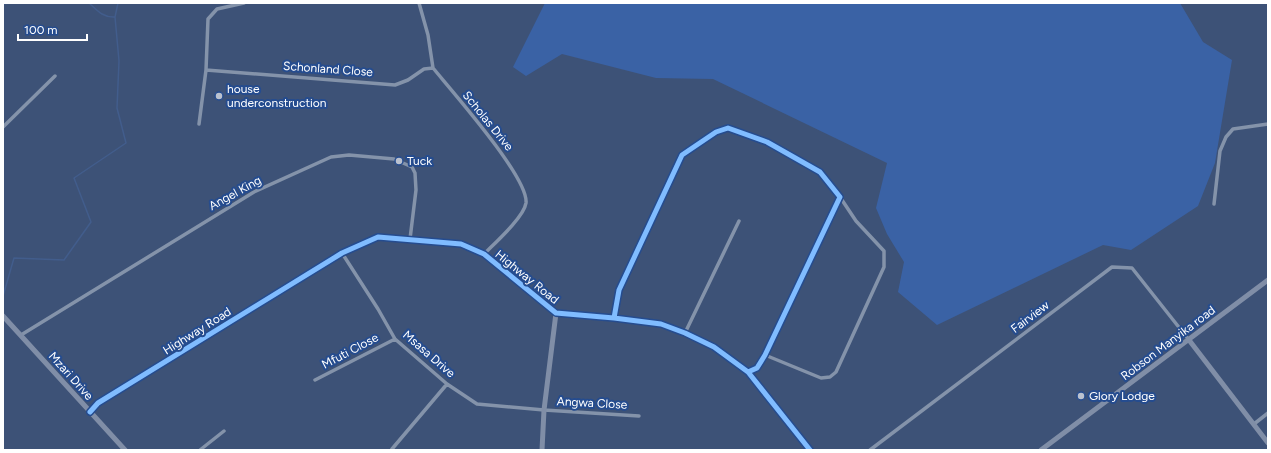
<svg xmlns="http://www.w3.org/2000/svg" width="1271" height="453" font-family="Figtree,sans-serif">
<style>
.green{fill:#3a62a5}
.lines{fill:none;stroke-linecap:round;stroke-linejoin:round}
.stream{stroke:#425d8c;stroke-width:1.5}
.street{stroke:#8493aa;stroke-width:3.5}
.secondary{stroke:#808ea7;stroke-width:5}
.cycleway-casing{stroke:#254c8f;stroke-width:8}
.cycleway{stroke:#80bcff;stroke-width:5}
.poi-dot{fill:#bbc2cf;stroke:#254c8f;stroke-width:1.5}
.labels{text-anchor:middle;stroke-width:4;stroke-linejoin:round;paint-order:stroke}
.street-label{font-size:12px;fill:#fff;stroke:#254c8f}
.poi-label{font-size:12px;fill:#fff;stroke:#254c8f;text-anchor:start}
</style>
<rect width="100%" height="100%" fill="#3d5277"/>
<path class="green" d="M545,3h635l23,39 29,18 -17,103 -17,43 -67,44 -28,-5 -166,80 -39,-33 6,-30 -17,-28 -11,-26 11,-45 -174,-84 -57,-1 -94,-24 -36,22 -13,-9z"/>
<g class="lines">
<path class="stream" d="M89,3c8,7 14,15 26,14
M3,4l6,-1
M3,296l11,-38 50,2 27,-38 -17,-44 52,-35 -9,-35 2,-47 -4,-44 3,-14"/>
<path class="street" d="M433,68c18,22 96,110 93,135 -2,14 -31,40 -42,51
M206,70l2,-51 9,-10 27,-6
M199,124l7,-54 189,15 13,-5 16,-11 9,-1 -5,-33 -9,-32
M3,127l52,-51
M1214,204l6,-53 6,-14 7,-8 35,-5
M342,253l36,56 17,30 52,45 30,20 67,6 95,6
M614,318l5,-28 63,-135 34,-23 12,-4 39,14 53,30 20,25 -75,158 -8,13 -9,4
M685,333l54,-112
M21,335l233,-143 77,-35 18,-2 45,4 18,8 3,6 1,17 -6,49
M765,355l56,23 9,-1 6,-5 48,-105v-16l-28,-30 -16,-24
M315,380l80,-41
M1254,424l14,-11
M392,449l55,-65
M200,450l24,-19
M870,450l242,-183 20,1 57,72"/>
<path class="secondary" d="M3,316l122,134
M1189,340l79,103
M90,412l8,-9 244,-150 36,-16 83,7 23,10 72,59 58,5 47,6 24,9 29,14 34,25 62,78
M542,450l2,-40 12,-97
M1041,450l227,-170"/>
<defs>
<path id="cycleway" d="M614,318l5,-28 63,-135 34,-23 12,-4 39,14 53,30 20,25 -75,158 -8,13 -9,4
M90,412l8,-9 244,-150 36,-16 83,7 23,10 72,59 58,5 47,6 24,9 29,14 34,25 62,78"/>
</defs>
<use href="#cycleway" class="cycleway-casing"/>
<use href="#cycleway" class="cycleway"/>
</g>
<g class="poi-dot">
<circle cx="219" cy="96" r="4"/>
<circle cx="399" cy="161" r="4"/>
<circle cx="1081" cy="396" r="4"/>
</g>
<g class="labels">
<g class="street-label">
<text transform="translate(328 69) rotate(4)" y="4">Schonland Close</text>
<text transform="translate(488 121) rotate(51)" y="4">Scholas Drive</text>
<text transform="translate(235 193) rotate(-29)" y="4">Angel King</text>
<text transform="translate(527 277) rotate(39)" y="4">Highway Road</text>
<text transform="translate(1030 317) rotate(-37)" y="4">Fairview</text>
<text transform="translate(197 331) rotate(-32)" y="4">Highway Road</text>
<text transform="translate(1168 343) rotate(-37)" y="4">Robson Manyika road</text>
<text transform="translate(350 351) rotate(-28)" y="4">Mfuti Close</text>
<text transform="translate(429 354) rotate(41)" y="4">Msasa Drive</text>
<text transform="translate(71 376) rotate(48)" y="4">Mzari Drive</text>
<text transform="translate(592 403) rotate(3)" y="4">Angwa Close</text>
</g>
<g class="poi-label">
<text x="227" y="93">house<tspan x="227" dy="14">underconstruction</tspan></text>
<text x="407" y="165">Tuck</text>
<text x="1089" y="400">Glory Lodge</text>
</g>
</g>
<rect width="1271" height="453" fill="none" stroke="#ffffff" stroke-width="8"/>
<path d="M18 34v6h69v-6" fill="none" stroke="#ffffff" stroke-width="2"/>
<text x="24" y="34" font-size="12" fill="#ffffff" stroke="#254c8f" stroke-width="3" paint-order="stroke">100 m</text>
</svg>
